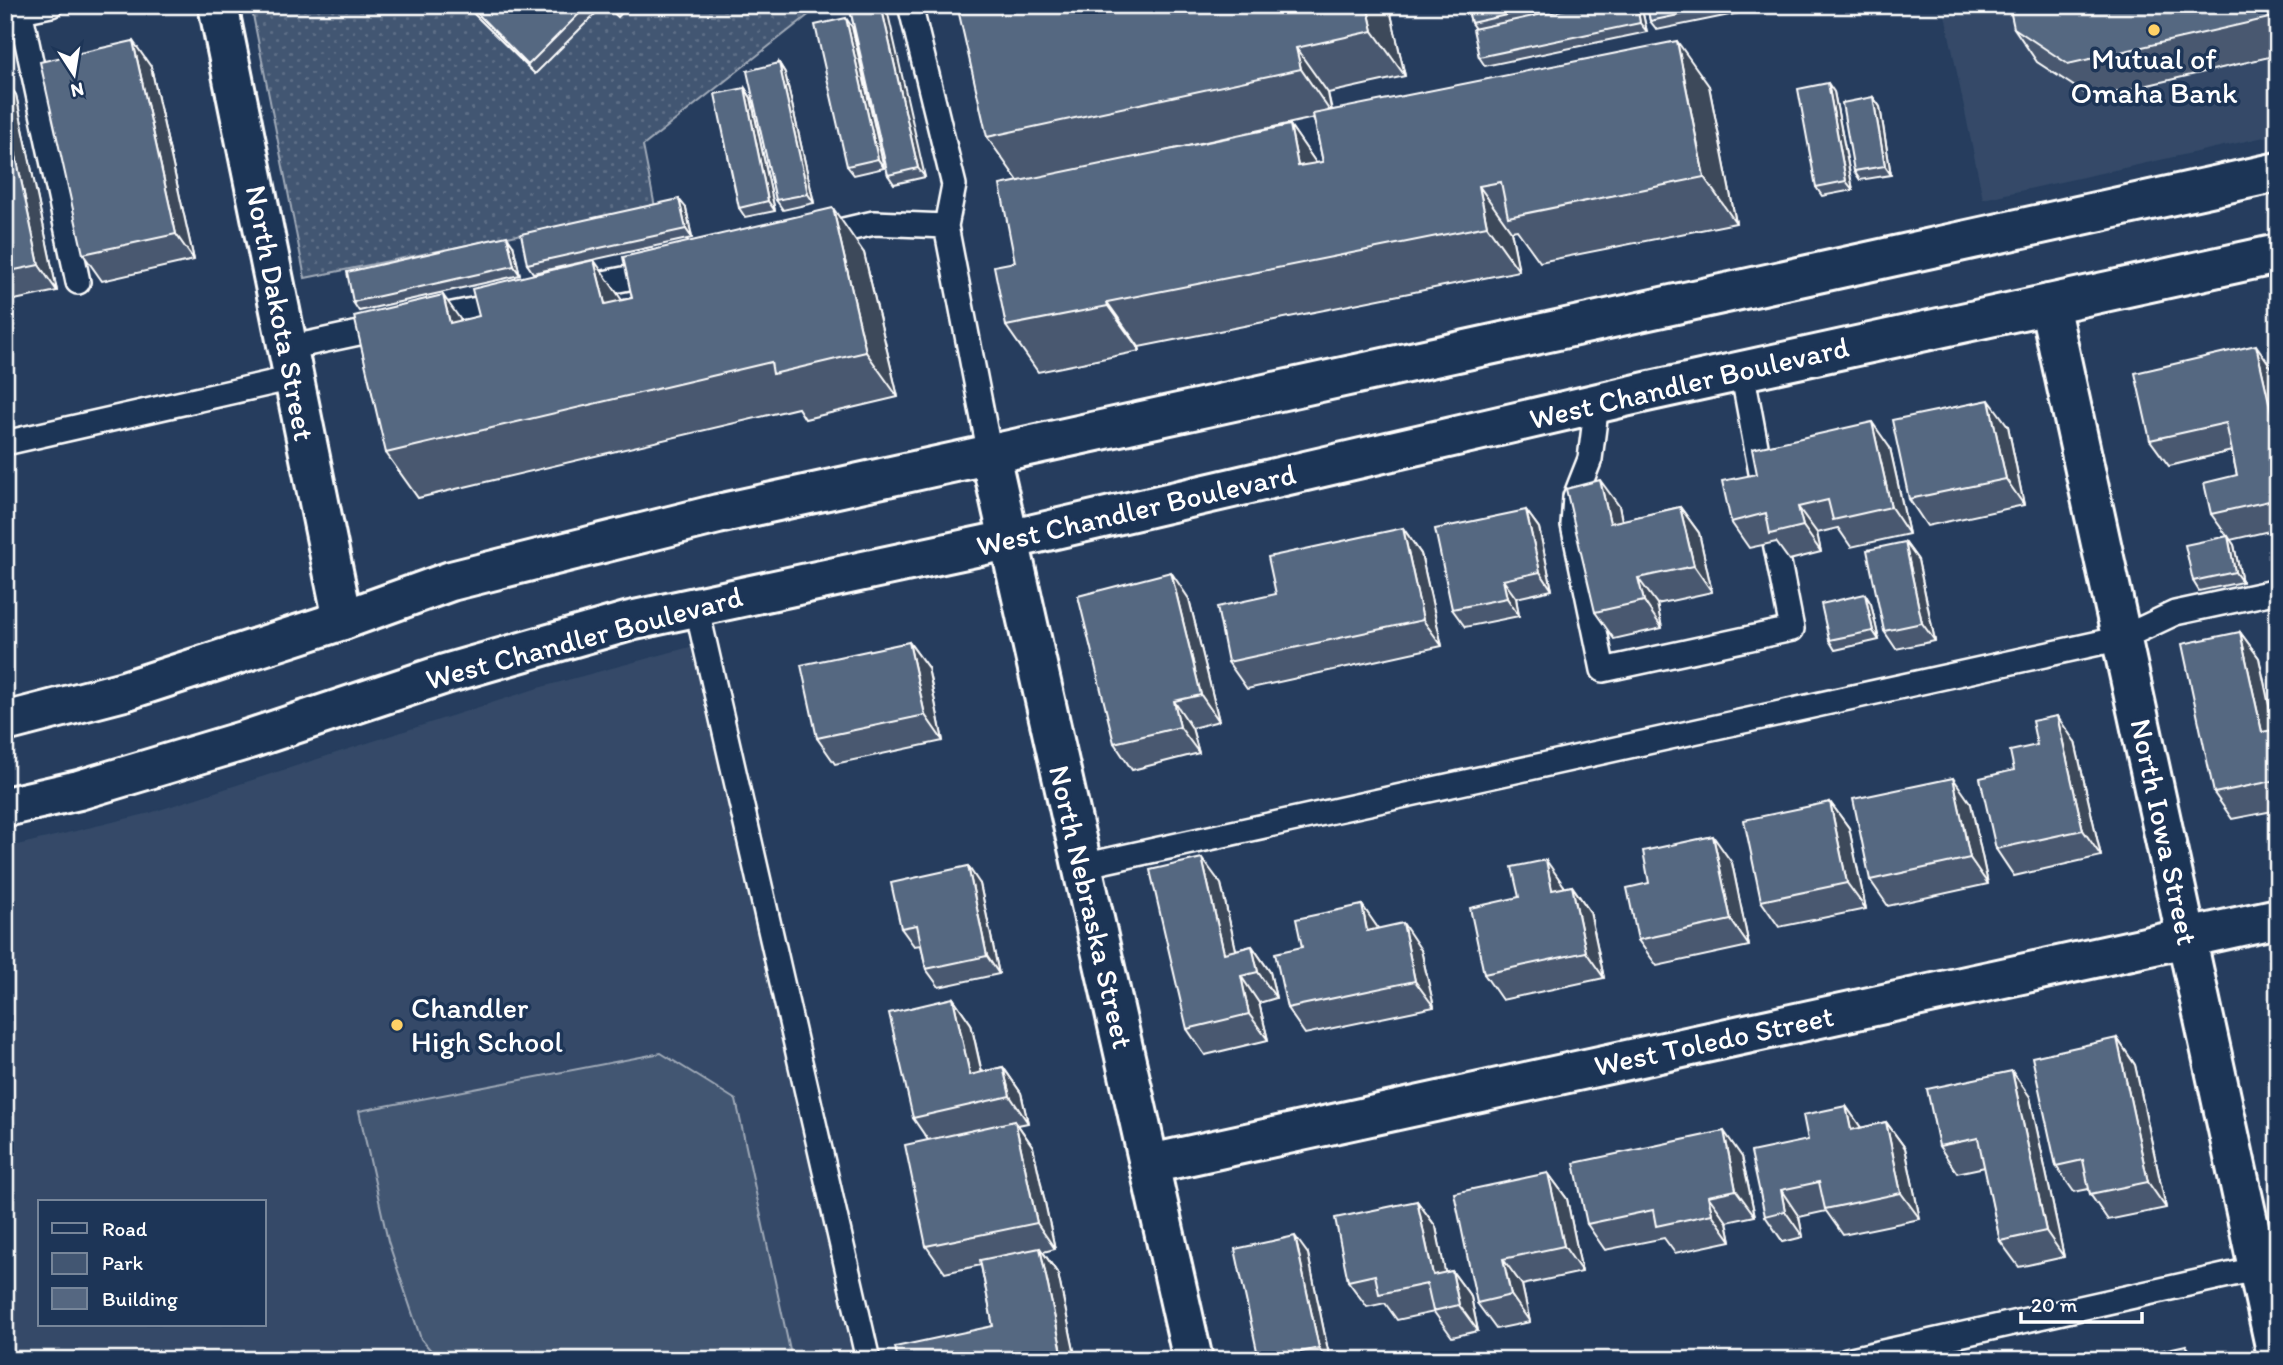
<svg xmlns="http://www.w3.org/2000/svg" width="2283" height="1365" font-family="Itim,sans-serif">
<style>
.built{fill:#344a68;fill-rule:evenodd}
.grass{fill:url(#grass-dots);stroke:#a0aab8;stroke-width:2}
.park{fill:#425672;stroke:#a0aab8;stroke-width:2}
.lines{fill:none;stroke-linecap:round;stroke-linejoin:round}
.service-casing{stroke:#fff;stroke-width:28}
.minor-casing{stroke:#fff;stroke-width:44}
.secondary-casing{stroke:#fff;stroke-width:44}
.service{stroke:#1d3557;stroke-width:23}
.minor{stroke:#1d3557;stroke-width:38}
.secondary{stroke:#1d3557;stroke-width:38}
.wall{fill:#49596f;stroke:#fff;stroke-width:2;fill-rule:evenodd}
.shaded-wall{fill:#3c485a;stroke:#fff;stroke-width:2}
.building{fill:#556781;stroke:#fff;stroke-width:2}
.poi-dot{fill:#ffd166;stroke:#1d3557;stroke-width:2.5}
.labels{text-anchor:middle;stroke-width:7;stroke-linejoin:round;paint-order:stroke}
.poi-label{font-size:30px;fill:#fff;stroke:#1d3557}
.street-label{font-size:30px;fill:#fff;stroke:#1d3557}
</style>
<defs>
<pattern id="grass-dots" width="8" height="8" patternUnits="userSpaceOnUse" patternTransform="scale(1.75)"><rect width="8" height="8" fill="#425672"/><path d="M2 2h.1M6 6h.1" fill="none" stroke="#5e6f87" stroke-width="1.8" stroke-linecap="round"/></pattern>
</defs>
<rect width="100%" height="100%" fill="#263d5e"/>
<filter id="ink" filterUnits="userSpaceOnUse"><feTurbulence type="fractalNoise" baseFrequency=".0143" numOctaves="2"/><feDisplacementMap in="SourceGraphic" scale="14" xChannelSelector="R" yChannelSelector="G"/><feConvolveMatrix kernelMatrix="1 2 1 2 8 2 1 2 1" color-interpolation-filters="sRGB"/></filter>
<g filter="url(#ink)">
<path class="built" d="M1943,5h335v129l-295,65z
M701,644l166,716h-862v-512l145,-35 388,-125zM40,1202h224v123h-224z"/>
<path class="grass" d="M251,5h570l-178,141 12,61 -350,71z"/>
<path class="park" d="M661,1053l75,47 56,260h-353l-18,-21 -33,-98 -29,-130z"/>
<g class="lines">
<defs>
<path id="service" d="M19,5l59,277
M910,5l44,180 -8,41 44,229
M21,11l30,-6
M818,236l56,-13 72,3
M579,288l79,-16
M428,319l79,-16
M288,348l99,-21
M1742,371l20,107
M1597,403l-7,56 -15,38 -2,28 30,145 189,-41 -17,-87
M5,443l288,-65
M696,605l172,755
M1082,866l1040,-228 53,-25 103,-22
M1847,1360l431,-96"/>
<path id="minor" d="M218,5l125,615
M2049,304l229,1056
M990,455l203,905
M1150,1164l1128,-246"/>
<path id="secondary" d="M5,722l119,-31 219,-71 108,-39 267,-67 1560,-342
M5,807l74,-17 167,-50 199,-66 185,-53 378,-81 638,-148 632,-138"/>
</defs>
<use href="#service" class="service-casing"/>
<use href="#minor" class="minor-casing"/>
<use href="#secondary" class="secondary-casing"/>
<use href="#service" class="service"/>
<use href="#minor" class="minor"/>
<use href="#secondary" class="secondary"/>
</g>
<path class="wall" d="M468,5h136l-69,69 -61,-60z
M605,5h24l-11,12z
M849,5l76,172 -31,7 -6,-9z
M1389,5l16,71 -77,17 4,17 377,-24 27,137 -196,39 -23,-32 -6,1 8,40 -380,76 1,4 -102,21 -32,-46 9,-64 3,-81 -31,-44zM1314,118l9,44 -7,1 -26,-38 -125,26z
M1467,5h174l6,27 -162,34 -6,-9 -4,-28 -4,-6z
M1647,5h131l-121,25 -7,-9z
M2278,5v50l-186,43 -55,-36 -23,-34z
M852,27l32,141 -30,7 -7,-9z
M779,63l6,10 29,130 -31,7 -7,-10z
M151,67l43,193 -92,21 -19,-27z
M5,79l11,16 41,196 -52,11z
M745,88l6,10 24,113 -30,6 -6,-9z
M1834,92l19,98 -31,6 -6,-9z
M1873,97l7,10 11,68 -31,5 -6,-9z
M686,208l6,30 -159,35 -6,-9z
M513,245l7,30 -161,36 -6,-9z
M864,253l34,144 -93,22 -7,-11 -380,90 -32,-45 75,-133 161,-20z
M2274,371l4,15v143l-48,11 4,5 8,37 -43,9 -6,-10 34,-45 -16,-22 26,-39 -5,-24 -63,15 -19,-26z
M2008,426l16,79 -97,21 -18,-27z
M1890,448l19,86 -58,13 -13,-19 -21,5 4,19 -32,8 -13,-18 -27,6 -18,-26z
M1619,506l3,15 58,-14 19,26 13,59 -55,12 5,24 -48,11 -19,-27z
M1526,510l13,18 13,62 -36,8 3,18 -54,11 -13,-18z
M1403,528l18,26 21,92 -195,43 -19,-27 48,-68z
M1905,542l13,18 17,81 -39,8 -12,-18z
M1865,594l6,10 8,36 -44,10 -6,-10z
M1189,599l30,122 -27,7 7,25 -67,17 -18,-27z
M2240,632l19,26 15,71h4v81l-46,9 -18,-26z
M909,642l19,26 15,73 -108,23 -18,-26z
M2075,742l26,114 -87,20 -18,-27 18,-79z
M1830,802l19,26 17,81 -87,18 -18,-26z
M1971,804l17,80 -100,22 -18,-26z
M1732,863l17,83 -92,20 -19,-26 11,-57z
M980,884l19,90 -60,13 -13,-18 -5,-24 -7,1 -13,-18z
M1221,884l15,66 16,-4 18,26 6,26 -17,5 9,37 -63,15 -18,-26z
M1564,886l1,2 7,-2 18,26 14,66 -102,22 -18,-26 35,-77z
M1362,905l16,24 43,21 13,57 -129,27 -18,-26 15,-61z
M953,998l18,26 11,48 21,-5 18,26 7,30 -10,2 15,22 22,102 -12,3 15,22 18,86h-178l95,-34 -12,-61 -36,8 -19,-27 2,-106 -15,-22z
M2117,1038l18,27 31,143 -58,12 -18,-26 -1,-5 -15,3 -18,-26z
M2030,1097l34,160 -45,10 -19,-26 -15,-74 -28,6 -18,-27z
M1846,1106l15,22 25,-6 19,26 15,71 -77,16 -17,-24 -27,6 4,20 -20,5 -18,-26 43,-76z
M1742,1157l13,59 -28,6 4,19 -56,12 -11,-15 -59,12 -18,-26z
M1548,1173l19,26 15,73 -60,13 8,37 -34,7 -19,-26z
M1417,1201l19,26 9,46 7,-2 19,26 7,34 -26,6 -18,-25 -37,8 -12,-17 -18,4 -19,-26z
M1308,1254l22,106h-71z"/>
<path class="shaded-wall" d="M881,5h5l39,172 -7,-9z
M1367,5h22l16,71 -32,-45z
M1637,5h4l6,27 -7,-9z
M846,18l6,9 32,141 -6,-9z
M133,41l18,26 43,193 -18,-26z
M1677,41l32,45 27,137 -32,-46z
M1296,48l32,45 4,21 -31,-45z
M779,63l6,10 29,130 -6,-9z
M5,79l11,16 41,196 -18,-26 -34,-161z
M1828,83l6,9 19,98 -7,-9z
M745,88l6,10 24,113 -7,-10z
M1873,97l7,10 11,68 -6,-9z
M1290,125l31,45 -23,-4z
M1479,186l32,45 8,40 -32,-45z
M679,199l7,9 6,30 -6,-9z
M833,208l31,45 34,144 -32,-45z
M507,236l6,9 7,30 -6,-9z
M594,260l32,46 -21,-2z
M443,295l32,45 -25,-17z
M1107,302l32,45 1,4 -32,-45z
M2256,345l18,26 4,15v35l-7,-10z
M1989,400l19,26 16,79 -18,-26z
M1872,422l18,26 19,86 -18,-27z
M1600,480l19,26 9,44 -18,-27z
M1680,507l19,26 13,59 -18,-26z
M1798,507l19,26 4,19 -18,-26z
M1526,510l13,18 13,62 -12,-18z
M1403,528l18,26 21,92 -19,-26z
M2228,536l6,9 8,37 -7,-10z
M1905,542l13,18 17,81 -13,-18z
M1171,572l18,27 30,122 -18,-26z
M1638,578l19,26 5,24 -18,-27z
M1503,580l13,18 3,18 -12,-18z
M1865,594l6,10 8,36 -6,-9z
M2240,632l19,26 19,90 -16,-16z
M909,642l19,26 15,73 -18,-26z
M1174,701l18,27 7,25 -19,-26z
M2057,716l18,26 26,114 -18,-26z
M1953,778l18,26 17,80 -18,-26z
M1830,802l19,26 17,81 -19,-26z
M1713,836l19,27 17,83 -18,-26z
M1202,858l19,26 21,92 -18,-23z
M1546,860l18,26 7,31 -19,-27z
M968,866l12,18 19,90 -12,-18z
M1572,886l18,26 14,66 -18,-26z
M1362,905l18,26h-13z
M1403,923l18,27 13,57 -19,-26z
M1252,946l18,26 6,26 -18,-26z
M1241,976l18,27 9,37 -19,-26z
M953,998l18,26 17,77 -18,-26z
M2117,1038l18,27 31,143 -18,-26z
M1003,1067l18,26 7,30 -18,-27z
M2012,1071l18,26 34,160 -18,-26z
M1846,1106l18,26 -13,-2z
M1015,1121l18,26 22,102 -18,-26z
M1886,1122l19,26 15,71 -19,-26z
M1724,1131l18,26 13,59 -19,-26z
M1548,1173l19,26 15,73 -18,-26z
M1781,1190l18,27 4,20 -18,-26z
M1708,1196l19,26 4,19 -19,-27z
M1417,1201l19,26 15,74 -18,-26z
M1295,1236l13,18 22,106h-3l-8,-12z
M1040,1248l18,26 18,86h-9l-5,-8z
M1503,1259l19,26 8,37 -19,-27z
M1452,1271l19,26 7,34 -19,-26z
M2186,1345l11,15h-8z"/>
<path class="building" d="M469,5h119l-60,60z
M849,5h32l37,163 -30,7z
M957,5h140l1,3 13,-3h256l6,26 -77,17 5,21 -314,68z
M1467,5h84l-80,18z
M1585,5h52l3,18 -161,34 -6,-28z
M1647,5h79l-76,16z
M2009,5h269v11l-210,48 -54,-36z
M846,18l32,141 -31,7 -32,-141z
M133,41l43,193 -93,20 -43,-192z
M1677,41l27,136 -196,40 -7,-35 -22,4 8,40 -380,76 1,4 -102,20 -12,-60 21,-4 -15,-77 290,-60 8,41 25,-4 -10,-48z
M779,63l29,131 -32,6 -29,-129z
M1828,83l18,98 -30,6 -18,-98z
M745,88l23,113 -29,7 -24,-114z
M1873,97l12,69 -31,5 -12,-68z
M5,104l34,161 -34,7z
M679,199l7,30 -159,35 -6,-30z
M833,208l33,144 -93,22 -2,-12 -385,91 -32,-137 89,-21 7,28 29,-7 -7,-27 122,-29 11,44 27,-6 -9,-41z
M507,236l7,30 -161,36 -6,-30z
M2256,345l15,66 7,-1v89l-67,15 -7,-31 33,-8 -11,-52 -76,17 -15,-67z
M1989,400l17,79 -97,20 -17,-79z
M1872,422l19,85 -58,13 -5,-20 -30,7 5,19 -33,8 -4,-21 -35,9 -9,-41 35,-7 -5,-25z
M1600,480l10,43 70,-16 14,59 -56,12 6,23 -49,11 -29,-123z
M1526,510l14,62 -37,8 4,18 -55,11 -17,-80z
M1403,528l20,92 -195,42 -11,-55 59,-13 -8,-37z
M2228,536l7,36 -42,9 -8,-36z
M1905,542l17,81 -38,8 -17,-81z
M1171,572l30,123 -27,6 6,26 -66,16 -36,-147z
M1865,594l8,37 -44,9 -8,-36z
M2240,632l22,100 16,-3v51l-64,13 -32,-149z
M909,642l16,73 -108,23 -16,-73z
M2057,716l26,114 -87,19 -16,-71 34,-8 -4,-19 27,-6 -5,-24z
M1953,778l17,80 -100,22 -17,-81z
M1830,802l17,81 -86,18 -17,-81z
M1713,836l18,84 -93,20 -11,-52 22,-5 -6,-32z
M1202,858l22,95 28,-7 6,26 -17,4 8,38 -62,15 -37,-159z
M1546,860l6,30 20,-4 14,66 -102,22 -14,-66 49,-11 -7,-30z
M968,866l19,90 -61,13 -9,-44 -16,3 -10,-45z
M1362,905l5,26 36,-8 12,58 -128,27 -12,-55 27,-6 -6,-28z
M953,998l17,77 33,-8 7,29 -97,22 -24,-105z
M2117,1038l31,144 -58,12 -7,-34 -27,6 -24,-109z
M2012,1071l34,160 -46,10 -22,-103 -39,8 -12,-57z
M1846,1106l5,24 35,-8 15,71 -76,16 -6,-27 -38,8 4,21 -20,5 -14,-64 57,-12 -5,-25z
M1015,1121l22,102 -111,23 -21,-101z
M1724,1131l12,59 -28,6 4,18 -56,12 -3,-16 -66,14 -13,-61z
M1548,1173l16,73 -61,13 8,36 -34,8 -23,-110z
M1417,1201l16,74 19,-4 7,34 -26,6 -6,-27 -48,10 -4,-19 -27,6 -13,-63z
M1295,1236l24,112 -54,12h-6l-24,-111z
M1040,1248l22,104 -37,8h-127l-3,-13 98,-21 -13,-66z
M2186,1345l3,15h-43l-1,-6z"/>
</g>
<g class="poi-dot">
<circle cx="2154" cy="30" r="7"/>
<circle cx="397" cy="1025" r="7"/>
</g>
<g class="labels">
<g class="poi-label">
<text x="2154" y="69">Mutual of<tspan x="2154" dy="34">Omaha Bank</tspan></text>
<text x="411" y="1018" text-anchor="start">Chandler<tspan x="411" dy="34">High School</tspan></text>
</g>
<g class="street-label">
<text transform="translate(280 313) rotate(79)" y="10">North Dakota Street</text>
<text transform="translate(1689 383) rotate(-13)" y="10">West Chandler Boulevard</text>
<text transform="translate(1136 510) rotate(-13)" y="10">West Chandler Boulevard</text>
<text transform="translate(584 638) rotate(-15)" y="10">West Chandler Boulevard</text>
<text transform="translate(2164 832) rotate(78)" y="10">North Iowa Street</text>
<text transform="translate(1091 907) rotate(77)" y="10">North Nebraska Street</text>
<text transform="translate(1714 1041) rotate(-12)" y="10">West Toledo Street</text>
</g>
</g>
<rect width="2283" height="1365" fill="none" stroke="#1d3557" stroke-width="28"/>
<rect x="14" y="14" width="2255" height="1337" fill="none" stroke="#fff" stroke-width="2.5" filter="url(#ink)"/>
<rect x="38" y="1200" width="228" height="126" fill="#1d3557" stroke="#77869a" stroke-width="2"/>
<rect x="52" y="1223" width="35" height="10" fill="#1d3557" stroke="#77869a" stroke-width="2"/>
<text x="102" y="1236" font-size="21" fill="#ffffff">Road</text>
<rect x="52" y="1253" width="35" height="21" fill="#425672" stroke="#77869a" stroke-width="2"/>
<text x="102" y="1270" font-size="21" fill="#ffffff">Park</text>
<rect x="52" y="1288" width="35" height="21" fill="#556781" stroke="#77869a" stroke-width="2"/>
<text x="102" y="1306" font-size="21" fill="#ffffff">Building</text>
<g transform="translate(74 74) rotate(168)" stroke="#1d3557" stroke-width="5" paint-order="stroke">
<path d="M0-5L12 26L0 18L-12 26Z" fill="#ffffff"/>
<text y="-10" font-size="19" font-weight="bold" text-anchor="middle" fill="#ffffff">N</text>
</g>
<path d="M2021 1312v10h121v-10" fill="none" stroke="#ffffff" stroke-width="3.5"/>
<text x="2031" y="1312" font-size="21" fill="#ffffff" stroke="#1d3557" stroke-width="5" paint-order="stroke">20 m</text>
</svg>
